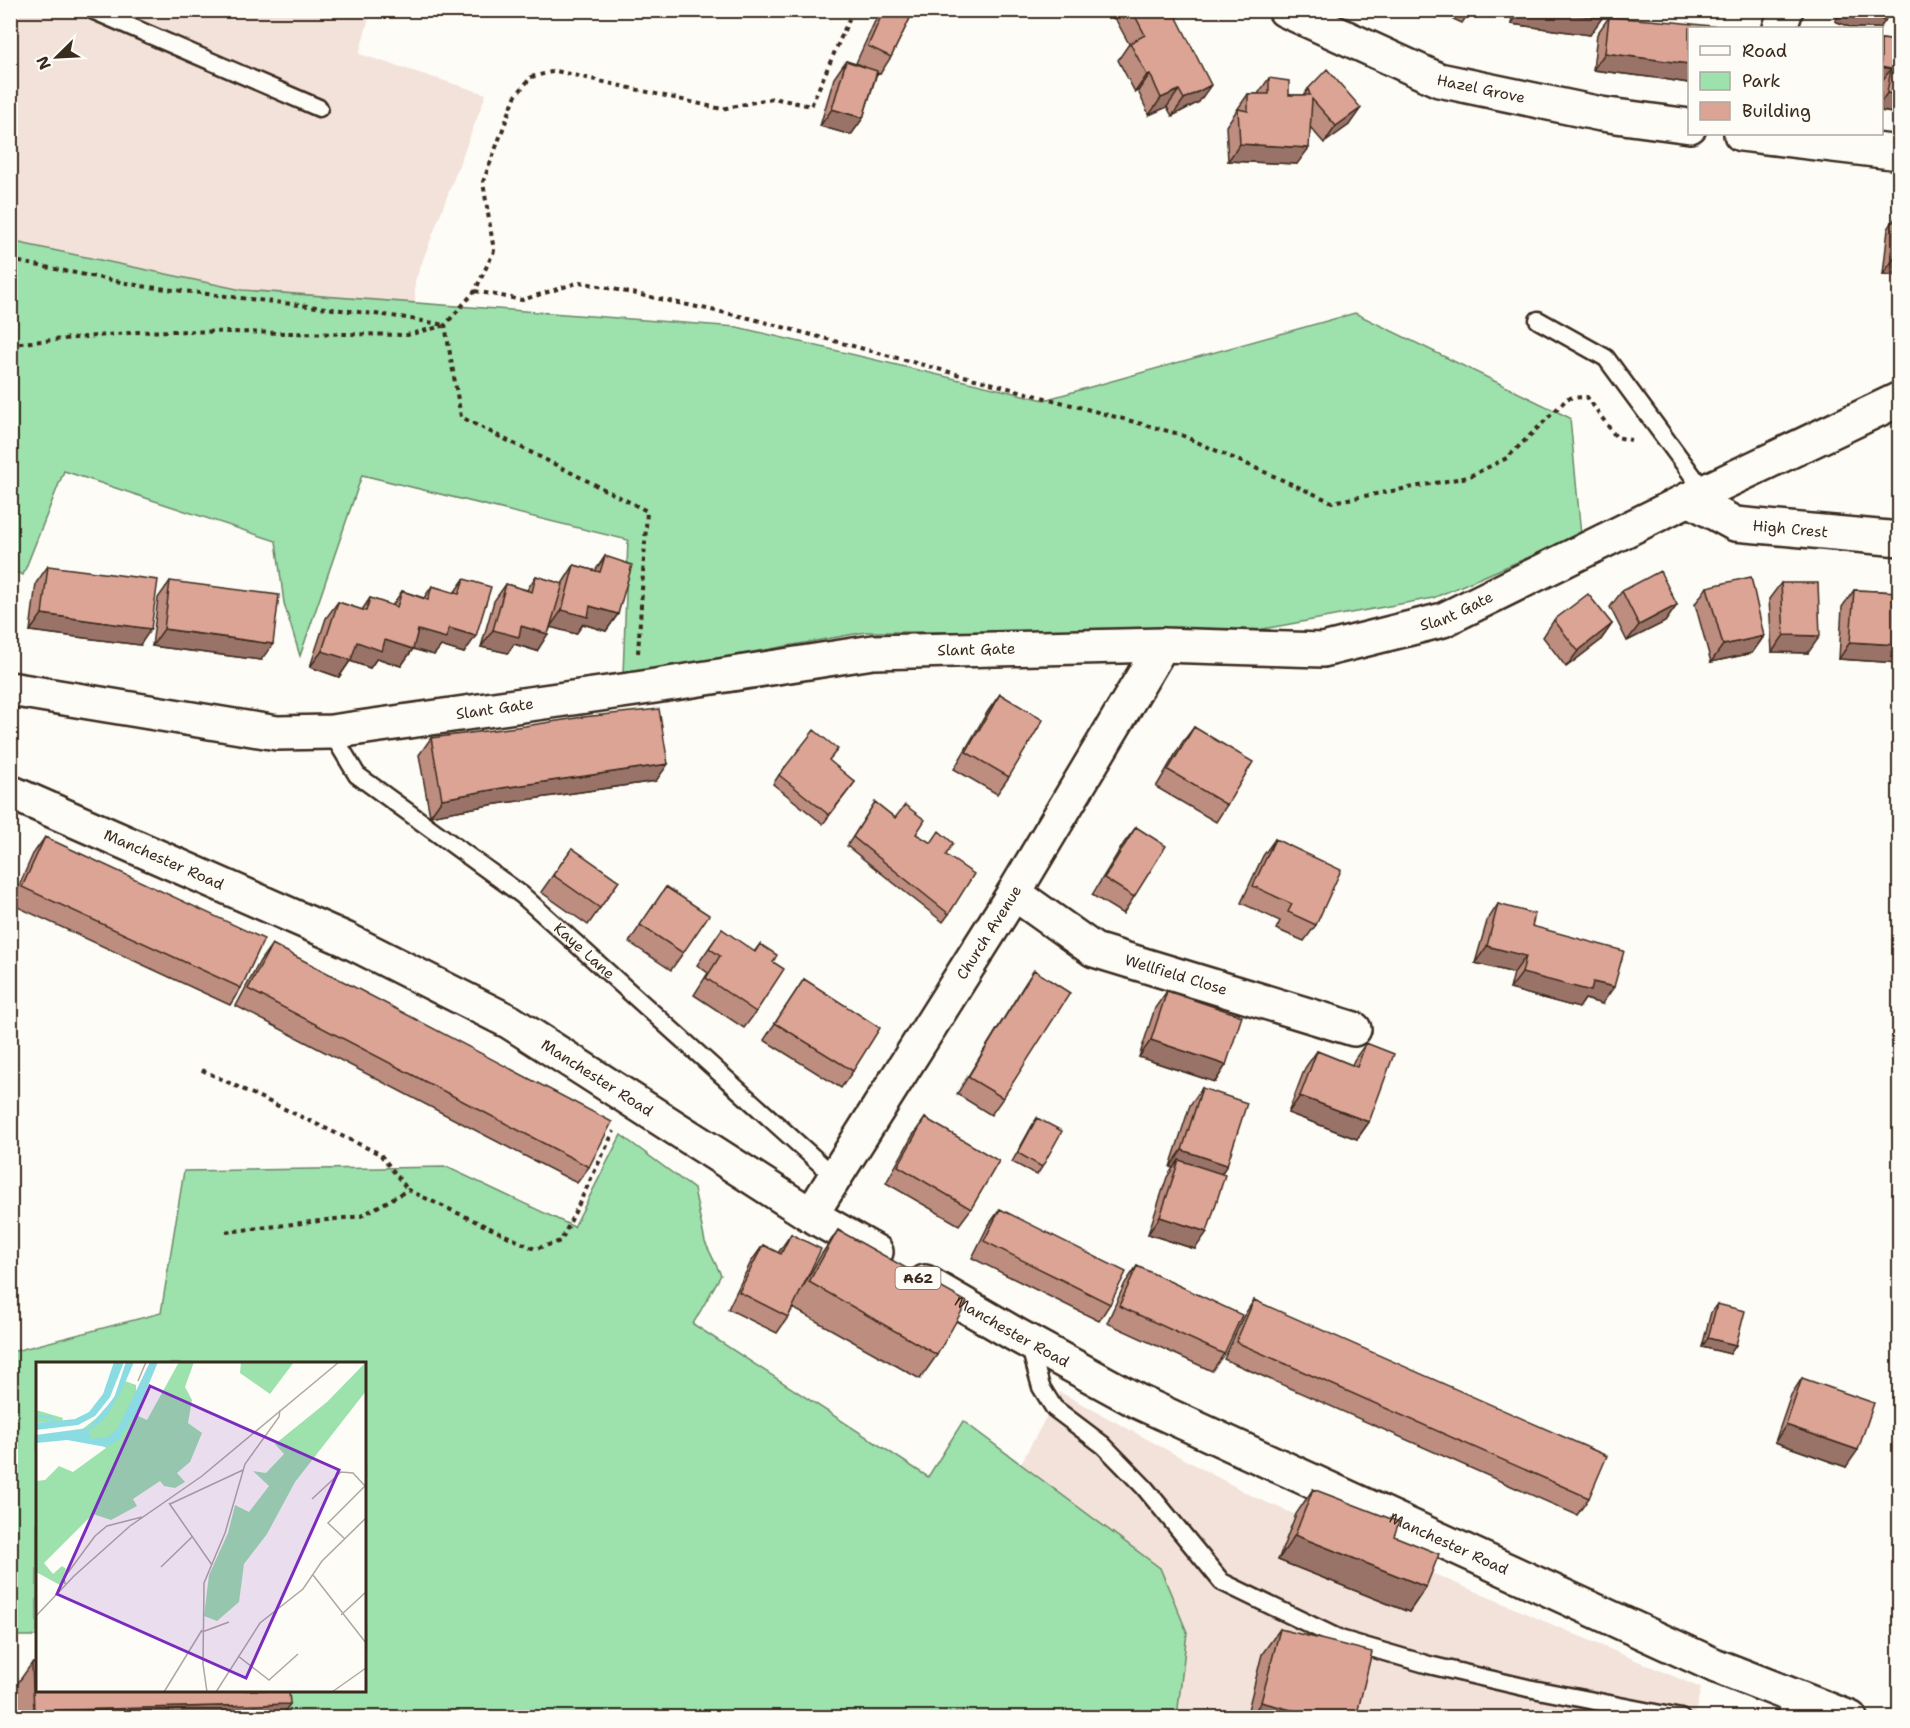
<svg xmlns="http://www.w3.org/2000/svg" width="1910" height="1728" font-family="'Shantell Sans',sans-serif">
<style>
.built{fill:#f3e2da}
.green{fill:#9de1ad;stroke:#6c8666;stroke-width:1.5}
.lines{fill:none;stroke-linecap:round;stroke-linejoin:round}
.service-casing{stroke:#3b2a1e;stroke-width:21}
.minor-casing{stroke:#3b2a1e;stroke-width:38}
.tertiary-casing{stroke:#3b2a1e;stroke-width:38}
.primary-casing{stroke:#3b2a1e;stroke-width:38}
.path{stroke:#3b2a1e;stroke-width:4;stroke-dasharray:4.5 4.5;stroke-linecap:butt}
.service{stroke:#fdfcf7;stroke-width:16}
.minor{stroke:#fdfcf7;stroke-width:33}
.tertiary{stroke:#fdfcf7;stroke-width:33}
.primary{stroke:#fdfcf7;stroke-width:33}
.wall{fill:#bd8d80;stroke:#3b2a1e;stroke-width:1.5}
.shaded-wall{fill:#9a7368;stroke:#3b2a1e;stroke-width:1.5}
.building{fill:#dca495;stroke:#3b2a1e;stroke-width:1.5}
.labels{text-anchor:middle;stroke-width:5;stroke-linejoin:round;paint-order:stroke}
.shield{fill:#fdfcf7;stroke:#75695f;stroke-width:1.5}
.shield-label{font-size:14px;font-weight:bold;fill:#3b2a1e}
.street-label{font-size:15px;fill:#3b2a1e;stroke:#fdfcf7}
.inset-river{fill:none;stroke:#8adbe2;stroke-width:3}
.inset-road{fill:none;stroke:#afa8a0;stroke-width:1.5}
.view{fill:#7b2cbf;fill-opacity:0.15;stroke:#7b2cbf;stroke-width:3}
.inset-edge{fill:none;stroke:#3b2a1e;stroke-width:3}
</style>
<rect width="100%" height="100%" fill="#fdfcf7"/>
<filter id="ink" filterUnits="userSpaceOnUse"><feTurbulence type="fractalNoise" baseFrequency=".0167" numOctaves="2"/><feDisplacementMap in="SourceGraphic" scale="12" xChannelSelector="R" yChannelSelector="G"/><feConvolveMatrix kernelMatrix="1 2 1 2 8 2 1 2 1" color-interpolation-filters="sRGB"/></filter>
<g filter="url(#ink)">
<path class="built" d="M11,11h360l-12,43 127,40 -71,187v22l-174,-13 -230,-49z
M1060,1392l194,105 447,191 -7,29h-517l10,-85 -166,-169z"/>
<path class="green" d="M10,241l232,49 495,37 307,73 311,-87 215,105 11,117 -148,63 -187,34h-380l-243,43 5,-135 -266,-65 -62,181 -16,-53 -8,-62 -212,-70 -41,104 -12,-5z
M621,1135l73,54 11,53 16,33 -28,49 235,153 35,-56 197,147 27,64 -10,85h-899v-26l86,-1v-326h-326l-1,272h-26v-284l150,-39 23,-142 263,-4 127,60z"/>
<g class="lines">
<defs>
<g id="service">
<path d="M92,10l227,98"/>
<path d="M1538,320l68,38 98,133"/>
<path id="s1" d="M331,732l26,43 165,120 313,282"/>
<path d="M1029,1344l12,43 13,21 49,37 41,42 78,95 118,57 89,26 99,23 153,30"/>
<path d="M1782,1718l22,-18"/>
</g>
<g id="minor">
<path d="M1780,28l6,-18"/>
<path id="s2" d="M1689,499l46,25 165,15"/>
<path id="s3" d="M10,689l267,44 54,-1 305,-43 237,-37 289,-7 161,5 120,-30 246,-121 211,-100"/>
<path id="s4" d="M1014,893l80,57 260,79"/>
<path id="s5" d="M811,1215l203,-322 148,-248"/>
</g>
<g id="tertiary">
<path id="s6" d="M1285,10l154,70 162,34 89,12"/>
<path d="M1741,134l159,19"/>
</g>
<g id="primary">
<path id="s7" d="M10,792l335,147 165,83 301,193 65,37"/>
<path id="s8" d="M925,1282l93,54 121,66 575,263 136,53"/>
</g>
</defs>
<use href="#service" class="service-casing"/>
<use href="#minor" class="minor-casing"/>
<use href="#tertiary" class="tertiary-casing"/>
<use href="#primary" class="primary-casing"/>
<path class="path" d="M10,260l131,26 259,31 45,8
M475,291l47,9 58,-18 169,36 430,116 153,68 136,-25 39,-19 61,-60 19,-1 29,40 15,3
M10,344l129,-12 33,-1 235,4 36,-9
M638,653l9,-142 -186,-94 -16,-92 30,-34 19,-40 -11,-69 32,-85 16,-20 25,-6 166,38 51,-11 38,8 42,-96
M202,1070l178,84 28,36
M226,1232l135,-16 47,-26 127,59 26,-8 53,-110"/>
<use href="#service" class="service"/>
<use href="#minor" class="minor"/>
<use href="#tertiary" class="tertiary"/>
<use href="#primary" class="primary"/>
</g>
<path class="wall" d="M880,10h34l-23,47 -11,17 -3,-1 -14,45 -12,17 -31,-9 14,-48 12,-17 19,6 -9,-4z
M1100,10h73l26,92 -27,14 -5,-9 -18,8 -11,-24 -3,1 -17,-32 11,-16 -13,-24z
M1434,10h37l-9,13z
M1513,10h90l-13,25 -79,-11z
M1839,10h51l-10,18h-28l-17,-7z
M1609,17l80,11v55l-32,-5 -64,-8 4,-36z
M1881,39l18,2v73l-18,-3z
M1269,78l20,17h15l4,-6 41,36 -25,18 -14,-16 -13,37 -69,-3 -2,-35 22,-32h10z
M1899,212v64l-16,-2 5,-45z
M605,556l13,58 -12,17 -23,-7 -7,10 -25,-7 -14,24 -23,-7 -6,9 -27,-6 13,-46 12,-17 21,6 9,-14 26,8 12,-19 21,6z
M48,566l92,79 -110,-14 6,-48z
M464,579v74l-23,-7 -7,9 -21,-6 -12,17 -24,-8 -7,10 -20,-7 -11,16 -29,-10 16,-49 12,-16 24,8 8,-12 22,8 10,-15 22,7 8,-12 22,7z
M170,581l91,79 -109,-14 6,-48z
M1781,583l27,70 -36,-1 -3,-53z
M1707,587l57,49 -12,17 -41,9 -16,-58z
M1854,590l45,2v71l-60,-4 3,-52z
M1622,591l55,14 -12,17 -38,19 -17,-34z
M1554,620l58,4 -12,17 -34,26 -23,-30z
M1000,694l9,83 -12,17 -43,-25 34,-58z
M1194,727l33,78 -11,17 -60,-35 26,-44z
M431,738l225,43 -166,24 -60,11 -11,-61z
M829,761l26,21 -32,42 -50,-40 6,-9z
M875,802l41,32 30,21 3,59 -6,8 -96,-76z
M1136,827l-2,70 -11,17 -31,-19 32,-52z
M45,837l196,151 -11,17 -219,-101 22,-50z
M1275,839l41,86 -12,16 -28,-12 4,-8 -39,-18 22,-47z
M572,848l47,33 -31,44 -47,-33z
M666,887l17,66 -12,17 -42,-28z
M1498,904l34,22 70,78 -17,-5 -6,9 -69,-19 4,-16 -39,-10 12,-42z
M722,929l32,23 6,-8 13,18 -17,50 -12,16 -50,-33 14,-22 -11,-8z
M272,944l317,223 -12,16 -341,-177 24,-45z
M1034,970l-31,128 -12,17 -34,-21 66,-107z
M804,979l49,92 -12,17 -77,-48z
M1167,991l59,74 -11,17 -76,-25 16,-49z
M1366,1043l3,79 -12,17 -69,-26 17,-45 12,-17 35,14 2,-5z
M1202,1088l25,77 -6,9 -26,75 -47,-15 19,-57 6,-9 -3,-1 20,-62z
M925,1118l46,91 -12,16 -73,-42 27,-48z
M1037,1118l5,49 -5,8 -25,-13 20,-36z
M1000,1209l110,95 -11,17 -127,-63 16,-32z
M838,1230l99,125 -17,24 -127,-71 -5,9 -11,16 -49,-24 23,-47 12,-17 15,8 13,-19 13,51 17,-30z
M1137,1266l87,88 -12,17 -105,-48 18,-40z
M1254,1300l335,198 -12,17 -353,-156 19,-42z
M1717,1304l19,41 -6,9 -28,-7 9,-35z
M1802,1378l44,89 -71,-25 16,-47z
M1313,1489l81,47 32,51 -17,25 -131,-52 18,-46z
M1280,1629l76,89h-110l16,-64z
M32,1663l248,55h-270v-24z"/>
<path class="shaded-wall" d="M1521,10h24l57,8 -12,17 -79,-11z
M1842,10h19l24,11 -5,7h-28l-17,-7z
M1605,53l84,11v19l-32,-5 -64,-8z
M1881,67l10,2 -10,13z
M1150,74l-12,17 -3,1 12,-17z
M1211,85l-12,17 -27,14 12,-17z
M1179,90l-12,17 -18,8 12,-17z
M1887,93l12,2v19l-18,-3v-9z
M1361,108l-12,17 -25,18 12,-17z
M832,109l31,9 -12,17 -31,-9z
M1240,144l69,4 -12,16 -69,-3z
M1895,257l4,1v18l-16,-2z
M1677,605l-12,17 -38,19 12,-16z
M590,606l28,8 -12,17 -23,-7 -7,10 -26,-7 12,-17z
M42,614l109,15 -11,16 -110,-14z
M1612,624l-12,17 -34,26 12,-16z
M521,626l27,8 -11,17 -23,-7 -6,9 -27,-6 12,-17z
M449,628l27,8 -12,17 -23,-7 -7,9 -28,-8 12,-17z
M164,629l109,15 -12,16 -109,-14z
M1784,635l36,1 -12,17 -36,-1z
M1764,636l-12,17 -41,9 12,-17z
M385,640l28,9 -12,17 -24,-8 -7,10 -20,-7 -11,16 -29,-10 12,-16 35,-9z
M1850,642l49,3v18l-60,-4z
M668,764l-12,17 -166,24 -60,11 12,-17 60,-11z
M1487,946l39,10 -12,17 -39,-10z
M1522,973l71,9 21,5 -12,17 -17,-5 -6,9 -69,-19z
M1151,1040l75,25 -11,17 -76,-25z
M1300,1096l69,26 -12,17 -69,-26z
M1182,1150l45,15 -11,17 -37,-22 -6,8 -3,-1z
M1160,1217l47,15 -12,17 -47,-15z
M1708,1338l28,7 -6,9 -28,-7z
M1786,1425l72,25 -12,17 -71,-25z
M1295,1535l131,52 -17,25 -131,-52z
M1261,1702l61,16h-72z
M290,1704l-10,14h-250l4,-7z"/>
<path class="building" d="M884,10h30l-23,47 -23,-11z
M1132,10h41l38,75 -27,14 -5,-9 -18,8 -11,-24 -3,1 -17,-32 15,-8z
M1545,10h58l-1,8z
M1861,10h29l-5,11z
M1609,17l65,5 56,6h-41v36l-84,-11z
M1881,39l18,2v54l-12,-2 4,-24 -10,-2z
M846,61l31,10 -14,47 -31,-9z
M1327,69l34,39 -25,18 -24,-27 -3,49 -69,-4 -2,-35 10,2v-17h21v-16l20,3v14h21l-2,-6z
M1899,215v43l-4,-1z
M605,556l27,9 -14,49 -28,-8 -2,11 -26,-7 12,-45 26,7z
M48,566l110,14 -7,49 -109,-15z
M1660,571l17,34 -38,20 -17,-34z
M536,576l27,8 -15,50 -27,-8 -2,11 -26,-7 13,-46 26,8z
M1751,577l13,59 -41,9 -16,-58z
M464,579l27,8 -15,49 -27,-8 -3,10 -28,-8 -5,19 -28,-9 -3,11 -25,-9 -6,18 -29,-9 16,-49 28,9 4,-13 27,9 5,-16 26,9 4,-14 27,8z
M170,581l109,14 -6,49 -109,-15z
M1781,583h37l2,53 -36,-1z
M1854,590l45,2v53l-49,-3z
M1588,594l24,30 -34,27 -24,-31z
M1000,694l43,26 -34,57 -43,-25z
M659,709l9,55 -166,24 -60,11 -11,-61 94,-12 58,-9z
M1194,727l59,35 -26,43 -59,-35z
M814,730l24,19 -9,11 26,22 -26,33 -50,-40z
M875,802l20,16 10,-13 20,15 -9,14 15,9 8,-12 14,12 -7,12 28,19 -25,40 -96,-77z
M1136,827l30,19 -32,51 -30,-19z
M45,837l219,102 -23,49 -219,-101z
M1275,839l66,31 -25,55 -28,-13 4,-8 -39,-18z
M572,848l47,33 -19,27 -47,-33z
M666,887l43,28 -26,38 -43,-28z
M1498,904l37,10 -3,12 92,25 -10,36 -21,-5 -2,9 -69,-18 4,-17 -39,-10z
M722,929l33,23 5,-8 17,11 -4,7 11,7 -28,43 -50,-34 14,-22 -11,-8z
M272,944l340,178 -23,45 -341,-178z
M1034,970l36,23 -67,105 -35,-21z
M804,979l76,49 -27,43 -78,-48z
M1167,991l75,25 -16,49 -75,-25z
M1366,1043l28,11 -25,68 -69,-26 17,-45 40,16z
M1202,1088l45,15 -20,62 -45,-15z
M925,1118l74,43 -28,48 -73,-43z
M1037,1118l25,13 -20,36 -24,-14z
M1179,1160l46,15 -18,57 -47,-15z
M1000,1209l126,63 -16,32 -126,-63z
M838,1230l129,72 -30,53 -128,-73z
M791,1234l30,15 -33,68 -49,-25 24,-47 18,9z
M1137,1266l105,49 -18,39 -105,-48z
M1254,1300l353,156 -18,42 -353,-156z
M1717,1304l28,7 -9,34 -28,-7z
M1802,1378l72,25 -16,47 -72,-25z
M1313,1489l86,33 -5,14 45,18 -13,33 -131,-52z
M1280,1629l92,23 -16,66h-34l-61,-16z
M32,1663h6v27h251l1,14 -256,7z"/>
</g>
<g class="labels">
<rect class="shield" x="895.5" y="1267" width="45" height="22" rx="4.5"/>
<g class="shield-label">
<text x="918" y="1283">A62</text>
</g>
<g class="street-label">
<text dy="5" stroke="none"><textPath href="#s6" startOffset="212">Hazel Grove</textPath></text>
<text dy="5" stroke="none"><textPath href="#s2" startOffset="108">High Crest</textPath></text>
<text dy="5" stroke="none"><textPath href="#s3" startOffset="1462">Slant Gate</textPath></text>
<text dy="5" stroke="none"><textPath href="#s3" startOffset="976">Slant Gate</textPath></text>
<text dy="5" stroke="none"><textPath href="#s3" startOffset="490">Slant Gate</textPath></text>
<text dy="5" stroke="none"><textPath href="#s7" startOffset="168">Manchester Road</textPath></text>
<text dy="5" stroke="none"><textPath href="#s5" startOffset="334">Church Avenue</textPath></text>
<text dy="5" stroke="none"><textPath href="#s1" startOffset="338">Kaye Lane</textPath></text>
<text dy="5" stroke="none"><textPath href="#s4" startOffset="184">Wellfield Close</textPath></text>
<text dy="5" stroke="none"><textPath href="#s7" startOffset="654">Manchester Road</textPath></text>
<text dy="5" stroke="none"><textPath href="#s8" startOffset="100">Manchester Road</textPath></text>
<text dy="5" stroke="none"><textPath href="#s8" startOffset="586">Manchester Road</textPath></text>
</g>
</g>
<g transform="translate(36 1362)">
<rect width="330" height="330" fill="#fdfcf7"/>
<path d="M143,0h15l-9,25 7,13 -4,23 14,10 -12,29 -13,11 8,9 -10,6 -11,-2 -4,-5 -27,18 4,7 -26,14 -18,-6 -49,49 9,11 9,-8 4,3 -6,16 -24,-13v-91l9,-1 14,-14 14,6 33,-24 -26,-17 23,-18 22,-32 11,4v30l11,5zM205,0h53l-24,32 -30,-21zM330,0v29l-71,91 -28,52 -23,30 -5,38 -22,19 -13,-5 5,-41 19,-42 7,-28 14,7 20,-26 -16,-15 13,2 18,-19 -9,-10 52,-42zM0,48l27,8 -1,3 -26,2z" fill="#9de1ad"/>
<path d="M78,0h10l-14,35 -15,19 -17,9 -42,5v-7l39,-4 14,-7 14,-18zM90,0h8l-13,30 -15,25 -18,15 4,7 16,-2 10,-9 32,-66h8l-20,48 -20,31 -12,6 -39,-7 -31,3v-8l52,-7 26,-30z" fill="#8adbe2"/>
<path class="inset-river" d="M0,54l15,1 4,7"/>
<path class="inset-road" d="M102,19l8,-19M276,137l29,-27 12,1 13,14M133,141l43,62M134,142l73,-34M309,177l-17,-16 37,-37M125,205l31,-30M277,213l53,68M29,222l-1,-6 31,-42 12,-10 35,-9M305,253l25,-23M0,254l38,-40 56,-50 72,-50 137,-114M166,270l27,-10M202,294l31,24 29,-26M128,330l38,-62M171,330l-4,-28 1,-81 21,-50 20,-69 34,-47 1,-7M180,330l44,-69 43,-34 19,-28 44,-43M296,330l34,-24"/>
<path class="view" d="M114,24l189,84 -93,208 -189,-84z"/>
<rect width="330" height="330" class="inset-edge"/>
</g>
<rect width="1910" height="1728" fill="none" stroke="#fdfcf7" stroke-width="36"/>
<rect x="18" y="18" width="1874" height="1692" fill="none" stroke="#3b2a1e" stroke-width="2" filter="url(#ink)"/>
<rect x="1688" y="27" width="195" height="108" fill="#fdfcf7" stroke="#afa8a0" stroke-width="1.5"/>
<rect x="1700" y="46" width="30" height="9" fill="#fdfcf7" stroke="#afa8a0" stroke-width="1.5"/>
<text x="1742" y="57" font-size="18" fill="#3b2a1e">Road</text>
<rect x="1700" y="72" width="30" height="18" fill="#9de1ad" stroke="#afa8a0" stroke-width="1.5"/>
<text x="1742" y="87" font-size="18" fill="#3b2a1e">Park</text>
<rect x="1700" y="102" width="30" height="18" fill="#dca495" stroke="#afa8a0" stroke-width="1.5"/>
<text x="1742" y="117" font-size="18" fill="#3b2a1e">Building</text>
<g transform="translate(57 57) rotate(246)" stroke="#fdfcf7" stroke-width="4.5" paint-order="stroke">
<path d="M0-4.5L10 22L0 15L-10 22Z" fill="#3b2a1e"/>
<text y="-9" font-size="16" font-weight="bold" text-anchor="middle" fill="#3b2a1e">N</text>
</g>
</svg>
